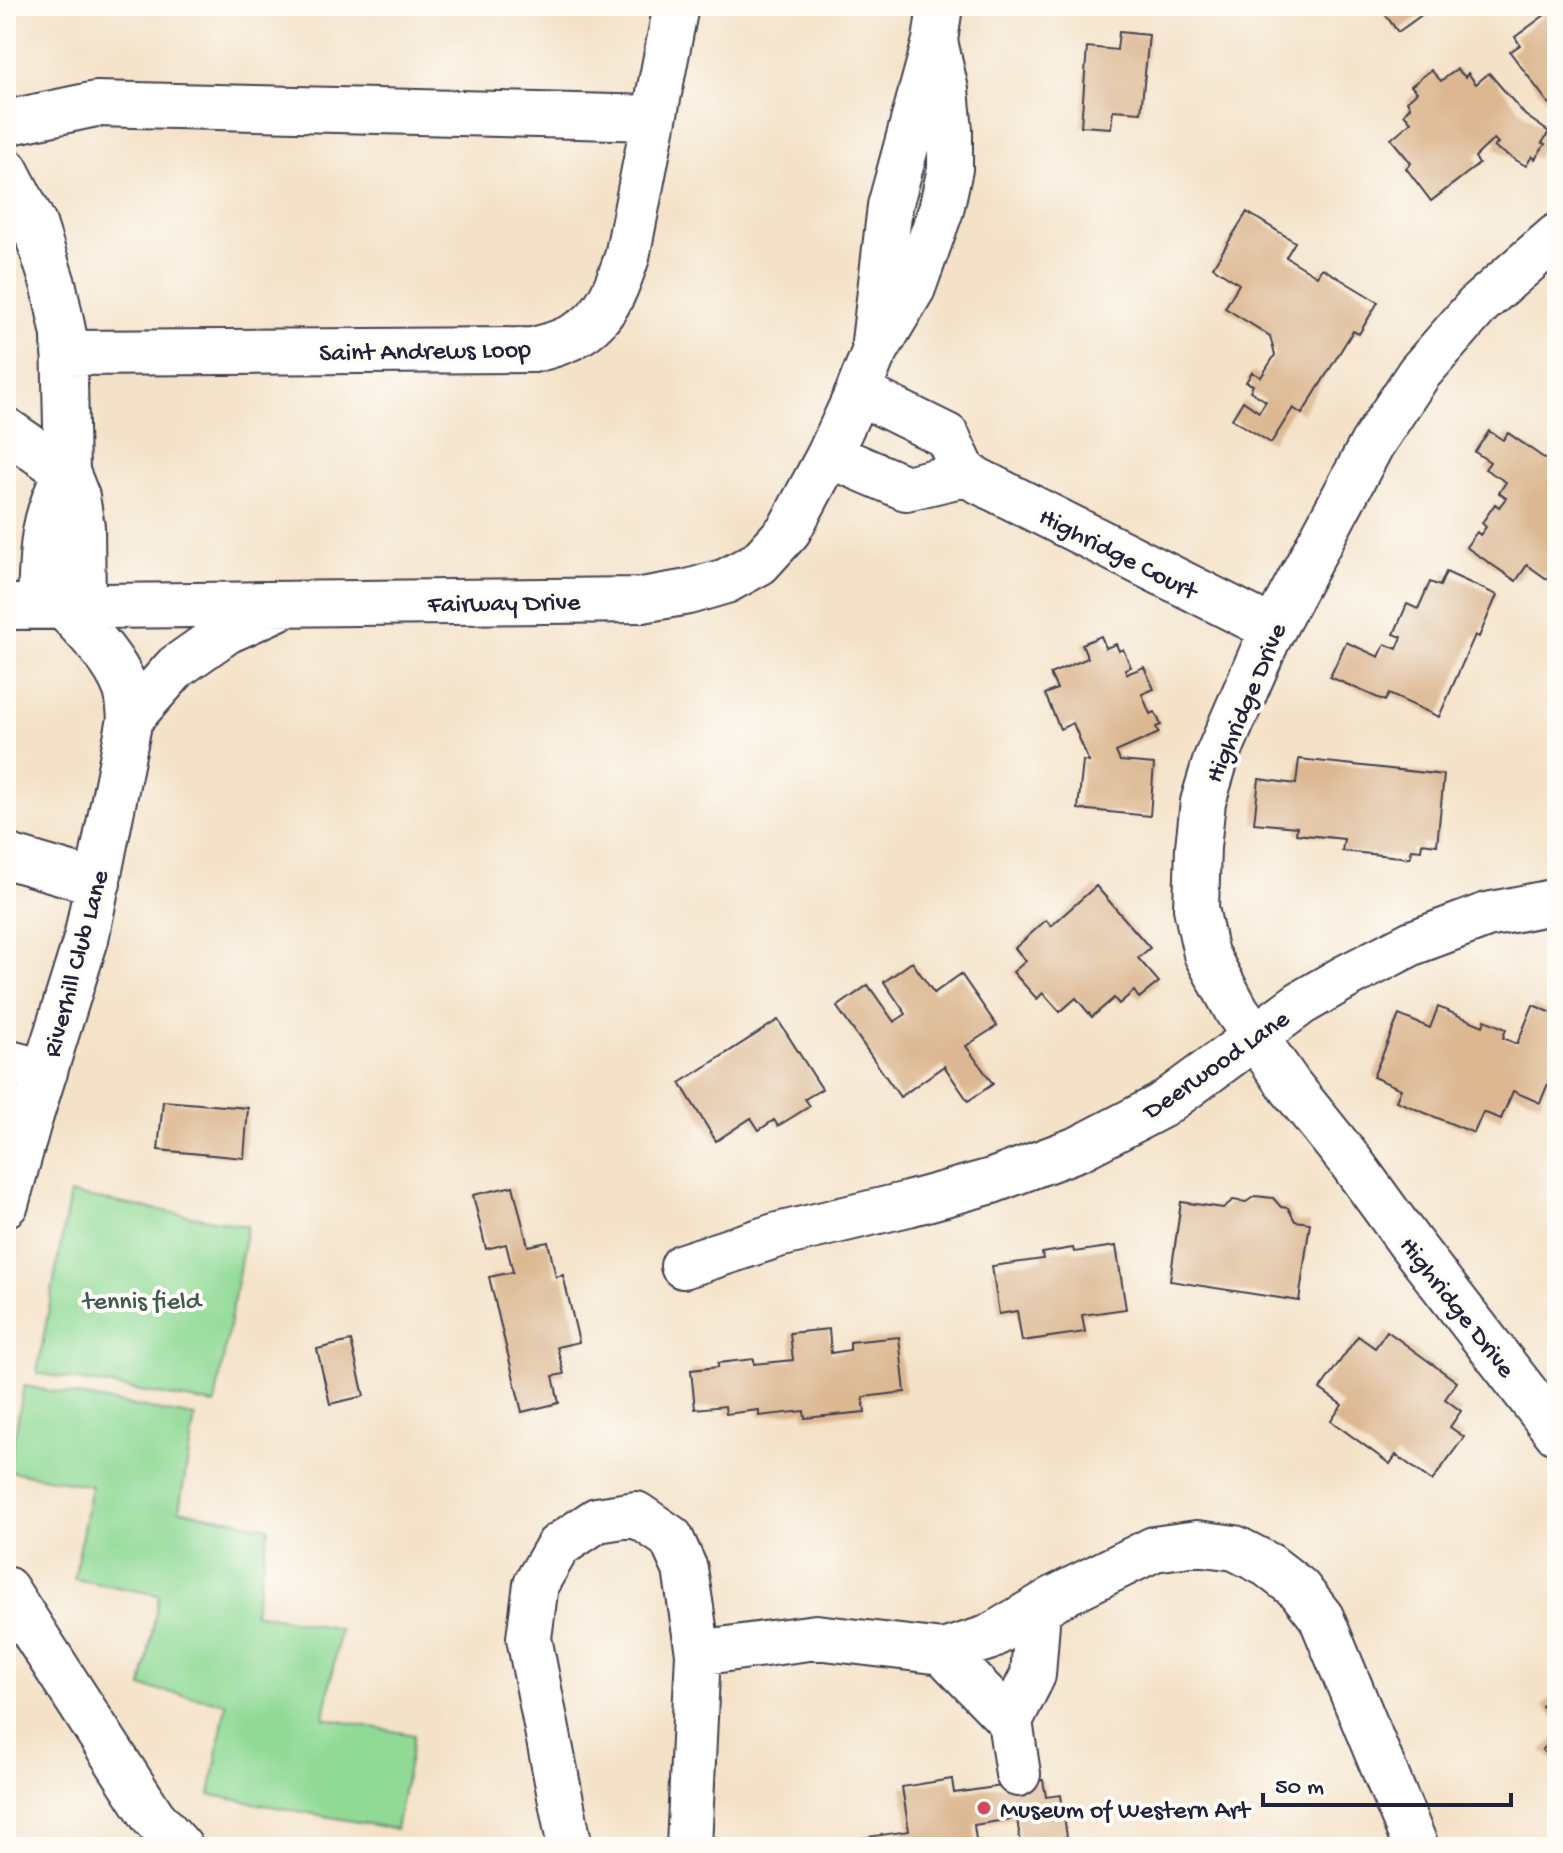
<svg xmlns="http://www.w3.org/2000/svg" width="1563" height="1853" font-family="'Gochi Hand',sans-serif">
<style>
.green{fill:#91da96;stroke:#5a7e68;stroke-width:2}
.building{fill:#dcb791}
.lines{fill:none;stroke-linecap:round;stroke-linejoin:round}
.minor-casing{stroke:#423f50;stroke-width:48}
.minor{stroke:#fff;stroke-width:44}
.poi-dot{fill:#d1495b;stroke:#fdfcf7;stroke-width:3}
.labels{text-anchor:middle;stroke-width:8;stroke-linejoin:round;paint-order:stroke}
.street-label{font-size:26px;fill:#22223b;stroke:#fdfcf7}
.park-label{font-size:26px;fill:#435956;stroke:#fdfcf7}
.poi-label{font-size:26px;fill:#22223b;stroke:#fdfcf7;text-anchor:start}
</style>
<rect width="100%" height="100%" fill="#fdfcf7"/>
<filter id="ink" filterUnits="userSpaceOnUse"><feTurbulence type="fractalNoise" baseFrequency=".0125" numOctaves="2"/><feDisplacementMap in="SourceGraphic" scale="16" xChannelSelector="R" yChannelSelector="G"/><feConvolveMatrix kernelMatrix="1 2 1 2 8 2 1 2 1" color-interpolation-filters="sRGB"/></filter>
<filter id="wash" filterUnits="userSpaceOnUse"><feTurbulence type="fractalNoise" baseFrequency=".006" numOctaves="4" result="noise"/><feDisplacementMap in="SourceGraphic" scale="32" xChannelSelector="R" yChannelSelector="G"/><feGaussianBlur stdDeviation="1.8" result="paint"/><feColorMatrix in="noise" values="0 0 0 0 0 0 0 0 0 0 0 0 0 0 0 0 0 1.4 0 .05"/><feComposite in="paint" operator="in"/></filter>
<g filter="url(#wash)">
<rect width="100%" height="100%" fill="#f4e2c8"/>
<path class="green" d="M70,1194l177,32 -32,178 -178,-31z
M24,1386l171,31 -16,93 90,17 -15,86 86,16 -16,89 90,17 -18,94 -186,-34 16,-92 -84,-16 17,-92 -85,-16 17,-93 -83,-15z"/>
<g id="blocks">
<path class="building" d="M1379,6h55l-36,26z
M1557,6v91l-8,7 -39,-52 10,-7 -5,-8z
M1119,32l30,3 -8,77 -28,-2 -2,18 -30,-2 6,-79 30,3z
M1457,69l8,8 3,-4 8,11 13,-11 36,42 24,17 -7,11 3,1 -10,15 -3,-3 -6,10 -32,-19 4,-4 -4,-4 -19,18 4,7 -48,37 -25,-33 5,-5 -20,-24 20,-17 -7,-8 6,-7 -3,-6 10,-9 -6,-6 20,-16 10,11z
M1247,212l48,30 -9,15 31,19 5,-8 56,34 -19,32 -6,-3 -51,83 -9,-6 -22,35 -39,-24 11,-18 16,11 7,-11 -16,-10 3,-6 -7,-3 6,-10 9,5 14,-22 -5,-19 -45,-28 14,-24 -26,-17z
M1489,431l14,9 5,-7 49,34v98l-10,14 -20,-14 -11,16 -50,-34 11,-15 3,3 6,-8 -4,-4 13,-19 4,3 7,-9 -7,-5 7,-11 -21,-13 5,-7 -15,-10z
M1446,572l51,23 -18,42 -4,-2 -36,82 -50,-23 -4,7 -55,-24 16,-35 33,15 6,-13 12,5 5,-12 -8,-3 13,-30 11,5 12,-27 10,4z
M1101,636l5,12 10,-4 3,7 4,-2 8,18 -6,2 2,5 17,-7 10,22 -12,5 8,20 5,-2 6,13 -5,2 3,6 -43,19 4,9 34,3 -4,52 -72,-7 5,-48 6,1 -16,-39 -13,6 -15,-35 12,-5 -7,-15 38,-16 -6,-14z
M1299,759l145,16 -7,70 -15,-2 -1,7 -10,-1 -1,9 -68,-7 2,-12 -48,-5 1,-7 -43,-4 5,-44 37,5z
M1096,886l54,62 -12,10 21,24 -20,16 -5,-7 -15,13 -5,-6 -22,19 -16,-19 -16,14 -17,-19 -6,6 -24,-27 13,-11 -11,-13 31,-28 5,6z
M912,962l22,31 27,-19 36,52 -31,20 27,38 -25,17 -24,-35 -44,31 -63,-90 31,-22 26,37 12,-8 -22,-32z
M1533,1005l24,10v47l-17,41 -27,-12 -12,28 -18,-7 -9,21 -78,-32 5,-12 -28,-12 26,-62 31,13 8,-21 45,19 2,-6 21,9 -3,9 14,6z
M778,1020l44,69 -17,10 5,7 -32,20 -4,-6 -15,10 -8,-12 -35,23 -36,-58z
M163,1101l85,7 -4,50 -86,-8z
M513,1186l15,60 20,-4 8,35 7,-2 16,67 -22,5 7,27 -11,2 6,27 -37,9 -33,-135 24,-5 -7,-28 -20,5 -13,-54z
M1255,1196l18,2 8,9 7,1 7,13 15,2 -11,78 -129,-20 11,-79 42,6 10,-8 13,2z
M1116,1246l10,63 -44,6 3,17 -63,9 -5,-30 -18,3 -7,-48 51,-7 -1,-6 31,-5 1,4z
M829,1329l2,24 19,-3v-8l49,-5 6,55 -42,5 2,15 -60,6 -1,-7 -45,5v-6l-33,4 -1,-8 -30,3 -4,-39 27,-3v-4l36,-4v5l39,-4 -3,-27z
M1387,1331l70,51 -12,17 16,12 -11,16 14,10 -32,44 -36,-26 -6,9 -59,-43 11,-16 -22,-16 38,-53 17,12z
M351,1341l13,55 -34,8 -13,-55z
M1557,1691v30l-15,-15z
M1557,1736v29l-15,-15z
M952,1779l2,14 89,-13 3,17 15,-2 7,49 15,-3 1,6h-63l-4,-29 -43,7 3,22h-157v-3l89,-13 -7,-44z"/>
</g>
</g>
<g filter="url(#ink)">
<use href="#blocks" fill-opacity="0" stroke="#423f50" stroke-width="2"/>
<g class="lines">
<defs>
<path id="minor" d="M6,123l90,-19 558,14
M6,170l28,54 20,63 10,48 3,137 10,25 5,30 1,78
M1557,236l-77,67 -61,70 -47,71 -105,197 -51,118 -13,43 -5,45 -2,61 10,46 31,57 53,75 61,76 59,81 147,190
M874,342l16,-136 45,-165 5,-35
M64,353l469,-3c61,-14 75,-36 94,-93l49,-251
M858,392l89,44 18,38 308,155
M6,430l61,42
M829,455l77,33 59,-14
M40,606c2,-53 0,-85 27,-134
M6,607l636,-7 46,-8 38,-11 33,-18 30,-33 40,-75 29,-63 14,-35 41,-69 28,-78 9,-41v-38l-4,-41 -11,-49
M130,719l46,-52 51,-36 49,-22
M6,856l92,27
M6,1062l39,10
M6,1204l22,-79 58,-186 44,-220c-1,-10 -1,-22 -5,-32 -12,-31 -40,-57 -62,-81
M683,1266l95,-31 130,-31 84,-23 88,-33 81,-42 140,-103 45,-26 66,-34 75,-28 70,-14
M6,1589l147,228 27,30
M943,1652l67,69 8,53
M1010,1721l23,-46 5,-66
M570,1847l-41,-209 7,-54 22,-38 39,-26 39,-6 35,24 14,31 13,84 118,-16 127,15 45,-14 67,-40 99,-49 43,-6 38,5 33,17 31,24 22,28 95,230
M689,1847l9,-194"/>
</defs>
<use href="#minor" class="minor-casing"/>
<use href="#minor" class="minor"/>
</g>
</g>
<circle class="poi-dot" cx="984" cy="1808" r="8"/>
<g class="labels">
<g class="street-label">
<text transform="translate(425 349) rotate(-1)" y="9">Saint Andrews Loop</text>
<text transform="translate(1119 552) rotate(27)" y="9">Highridge Court</text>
<text transform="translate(504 601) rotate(-1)" y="9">Fairway Drive</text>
<text transform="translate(1244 702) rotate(-67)" y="9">Highridge Drive</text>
<text transform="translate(74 963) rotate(-75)" y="9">Riverhill Club Lane</text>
<text transform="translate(1215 1063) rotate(-35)" y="9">Deerwood Lane</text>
<text transform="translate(1459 1306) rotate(52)" y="9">Highridge Drive</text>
</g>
<g class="park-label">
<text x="142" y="1308">tennis field</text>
</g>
<g class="poi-label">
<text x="1000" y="1817">Museum of Western Art</text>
</g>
</g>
<rect width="1563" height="1853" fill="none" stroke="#fdfcf7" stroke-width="32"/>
<path d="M1263 1793v12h248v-12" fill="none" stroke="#22223b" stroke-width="4"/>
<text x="1275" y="1793" font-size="24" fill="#22223b" stroke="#fdfcf7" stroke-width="6" paint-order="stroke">50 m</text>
</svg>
